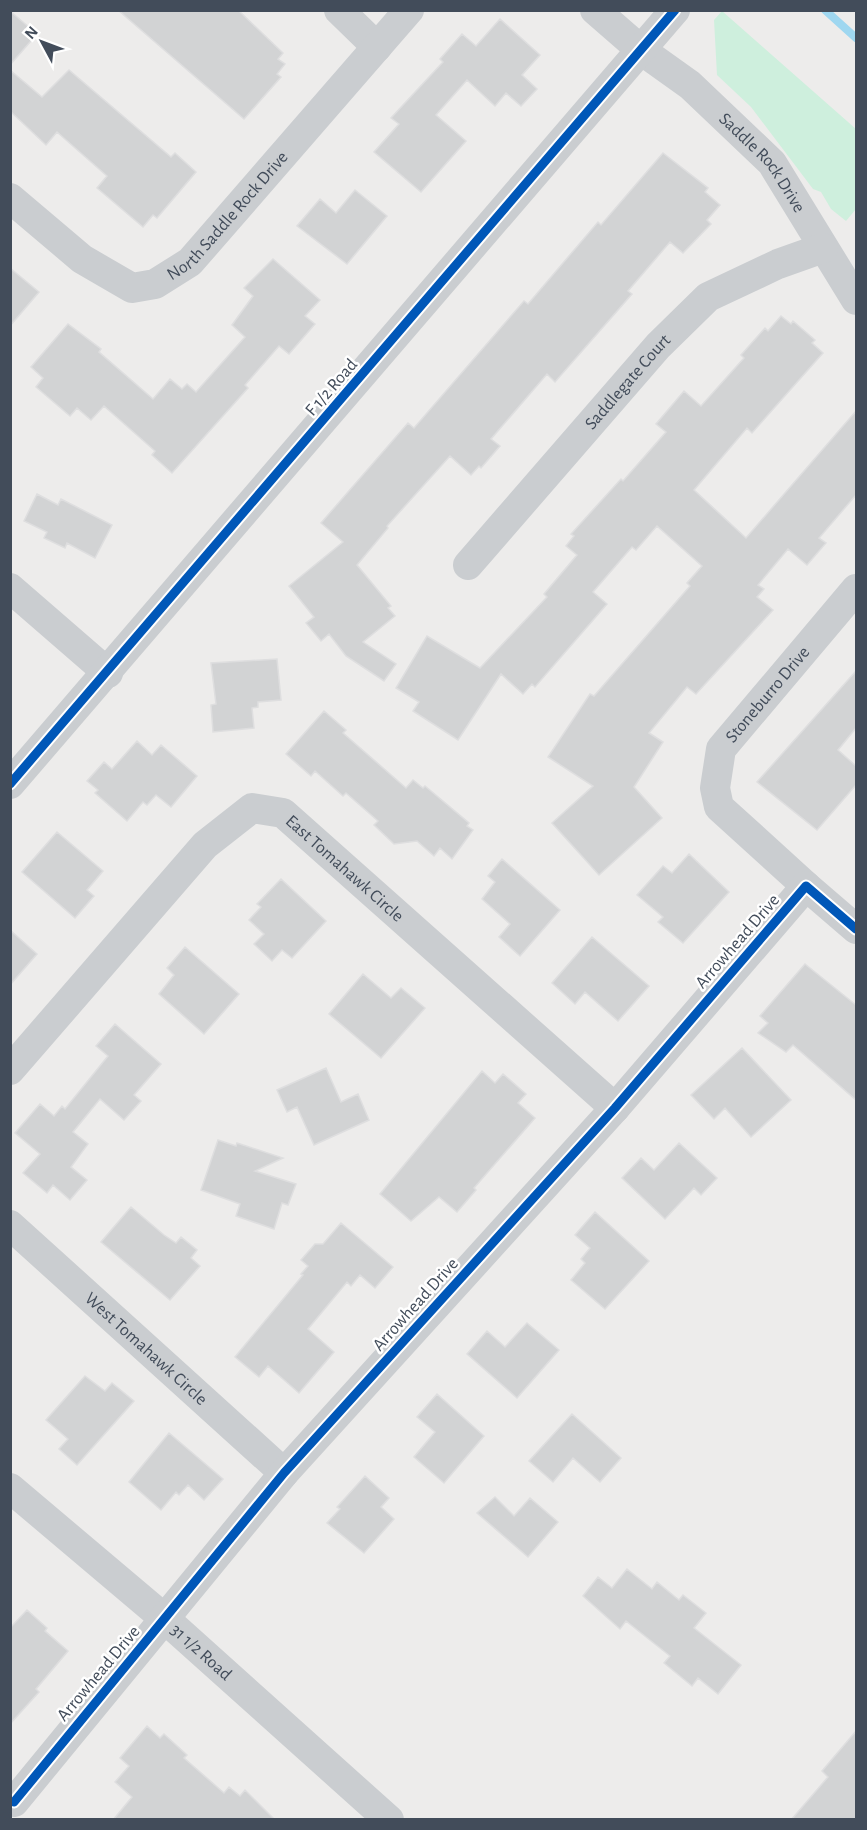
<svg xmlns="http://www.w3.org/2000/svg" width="867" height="1830" font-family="'Alegreya Sans',sans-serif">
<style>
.green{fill:#ceefdd}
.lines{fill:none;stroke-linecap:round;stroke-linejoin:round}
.stream{stroke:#9fd7f0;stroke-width:8}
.building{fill:#d2d3d4;stroke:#dededf;stroke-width:1.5}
.minor{stroke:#cacdd0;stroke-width:30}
.cycleway-casing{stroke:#fff;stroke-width:13}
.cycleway{stroke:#0057b8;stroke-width:9}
.labels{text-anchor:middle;stroke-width:5;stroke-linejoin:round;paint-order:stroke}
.street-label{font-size:18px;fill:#424c5a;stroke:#fff}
</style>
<rect width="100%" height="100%" fill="#edeceb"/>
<path class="green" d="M722,11l134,118v80l-10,12 -15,-12 -10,-17 -8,-3 -62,-82 -34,-32 -3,-55z"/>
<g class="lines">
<path class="stream" d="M825,10l31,28"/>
</g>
<path class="building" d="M118,10h120l45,43 -5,6 7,5 -8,10 4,3 -37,42z
M10,11l27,23 -27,31z
M500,19l40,36 -18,20 15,14 -16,17 -15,-13 -11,13 -28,-26 -31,35 30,26 -45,51 -47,-40 25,-28 -8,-6 52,-56 -3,-3 22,-25 14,12z
M10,70l32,27 27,-27 102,87 4,-4 21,19 -39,46 -4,-3 -10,12 -46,-39 10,-12 -50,-44 -11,13 -36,-34z
M663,153l45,35 -3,4 15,13 -13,15 4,4 -28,29 -13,-11 -42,49 4,3 -77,88 -8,-8 -56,65 9,7 -19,22 -2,-2 -8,9 -21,-19 -63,70 1,2 -31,37 34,41 -3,2 7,8 -32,26 33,22 -12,17 -38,-25 -17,-22 -8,7 -15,-18 8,-6 -25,-31 54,-44 -22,-19 87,-100 6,5 110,-127 4,3 70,-82 3,3z
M355,190l32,26 -40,48 -50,-38 23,-27 16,14z
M273,259l47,41 -15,16 10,8 -26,30 -10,-8 -34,39 3,3 -76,85 -20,-18 3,-4 -51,-45 -13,14 -14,-12 -7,8 -34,-29 7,-9 -12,-11 37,-43 33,25 -2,3 54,47 17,-20 12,10 5,-5 9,8 49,-55 -13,-12 21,-29 -9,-8z
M10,268l29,24 -29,34z
M781,316l10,8 2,-3 22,19 -3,3 11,10 -71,80 -5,-5 -53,62 52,48 110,-127v84l-37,43 7,5 -19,22 -19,-16 -30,36 6,4 -7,8 16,13 -77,84 -9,-7 -38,46 14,9 -29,45 28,31 -63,57 -47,-52 41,-37 -45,-29 42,-63 4,2 96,-110 -3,-3 15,-17 -45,-40 -21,24 -4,-3 -39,45 14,12 -72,83 -3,-3 -9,10 -22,-20 -43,66 -45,-29 6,-9 -23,-14 31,-52 53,32 67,-71 -3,-3 33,-39 -11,-9 8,-10 -3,-2 50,-55 2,2 43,-49 -10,-8 28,-33 17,15 43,-48 -3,-3 24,-27 3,3z
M37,494l21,11 3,-6 51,26 -17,33 -28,-15 -2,5 -21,-10 3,-6 -23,-11z
M277,659l4,41 -23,2v5l-6,1 2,20 -41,4 -2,-27 5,-1 -5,-41z
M856,671v57l-18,22 18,16v19l-39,45 -60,-48z
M324,711l22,19 -3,3 63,55 7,-8 10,8 2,-2 44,37 -2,3 6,4 -21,29 -12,-11 -6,8 -17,-15 -23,3 -20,-19 4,-4 -32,-28 -3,3 -28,-25 -4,5 -25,-22z
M137,741l15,14 9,-10 36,31 -26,31 -15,-12 -9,10 -4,-3 -16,19 -32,-28 3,-3 -11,-9 17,-19 8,7z
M57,832l46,39 -16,19 7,6 -19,22 -53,-46z
M689,854l40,38 -46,51 -25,-21 5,-5 -26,-22 26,-29 9,7z
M502,859l58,51 -40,46 -21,-19 11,-13 -28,-25 13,-17 -7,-6z
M281,879l45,42 -34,37 -10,-8 -10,11 -18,-17 10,-10 -15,-14 12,-13 -4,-3z
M10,930l27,24 -27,31z
M592,937l57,49 -31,35 -33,-29 -10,12 -23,-21z
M185,947l54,47 -35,40 -45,-40 15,-19 -7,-7z
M805,964l51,41v95l-63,-55 -7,7 -28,-19 10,-10 -8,-7z
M363,974l28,24 10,-10 24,20 -44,50 -52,-44z
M115,1024l46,40 -27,31 7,6 -17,19 -24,-21 -27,33 15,12 -17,23 16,13 -17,20 -17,-15 -6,8 -24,-20 17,-19 -25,-21 25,-29 14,12 8,-10 3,3 43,-53 -12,-10z
M742,1048l49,52 -40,37 -26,-29 -11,11 -23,-24z
M326,1068l15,34 17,-8 11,26 -55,25 -17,-38 -10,5 -10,-22z
M482,1071l13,12 8,-9 23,20 -8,9 17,15 -61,70 2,2 -19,22 -18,-15 -28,24 -31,-27z
M218,1140l18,6 1,-3 46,15 -28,13 41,13 -8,21 -6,-2 -8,26 -38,-13 4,-12 -39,-14z
M679,1143l38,35 -16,17 -7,-7 -29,31 -43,-41 19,-20 13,12z
M131,1207l33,28 12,8 5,-6 16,13 -6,8 9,8 -30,34 -69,-58z
M595,1212l54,49 -44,48 -34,-29 14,-17 -4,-4 9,-11 -15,-13z
M341,1223l52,44 -18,21 -15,-13 -9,11 -4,-4 -39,47 26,23 -35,41 -31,-27 -9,11 -24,-20 68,-82 -2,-1 7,-8 -7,-6 14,-16h8z
M527,1323l32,27 -42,48 -50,-44 20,-23 18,16z
M85,1376l20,15 7,-8 22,18 -57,64 -18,-16 9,-10 -22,-19z
M437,1394l47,42 -40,47 -30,-26 21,-25 -18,-15z
M572,1414l49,44 -21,24 -27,-24 -20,24 -24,-21z
M169,1433l54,46 -19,21 -16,-15 -9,10 -3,-3 -15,18 -32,-28z
M365,1476l24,22 -8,9 13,12 -30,34 -37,-30 13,-14 -3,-2z
M495,1497l19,19 16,-18 28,24 -30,35 -51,-44z
M627,1569l25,20 5,-7 22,18 4,-5 23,18 -12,15 47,37 -23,29 -20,-16 -6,8 -28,-23 6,-7 -44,-35 -6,8 -37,-33 15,-19 14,11z
M27,1610l20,18 -2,3 23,20 -32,38 3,3 -29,32v-96z
M147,1726l13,12 4,-4 23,21 -3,3 40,35 5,-6 11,9 5,-6 30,30h-162l19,-23 -17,-15 14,-16 -9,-8z
M856,1731v89h-65l37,-43 -6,-6z"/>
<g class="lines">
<g class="minor">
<path d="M339,10l38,37"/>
<path id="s1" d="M595,10l46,40 49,35 82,78 84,137"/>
<path id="s2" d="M10,198l72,61 50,29 23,-4 35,-22 219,-252"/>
<path id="s3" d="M468,565l190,-219 50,-49 70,-33 45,-16"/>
<path d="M10,588l98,85"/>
<path d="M10,784l665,-774"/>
<path id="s4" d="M806,886l-87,-79 -4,-19 6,-39 135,-160"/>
<path id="s5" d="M10,1070l195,-225 47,-37 31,5 332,295"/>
<path id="s6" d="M10,1225l274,248"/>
<path id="s7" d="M10,1488l155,131 224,201"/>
<path d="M14,1802l270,-329 331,-365 191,-222 50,43"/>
</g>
<defs>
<path id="cycleway" d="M10,784l665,-774
M14,1802l270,-329 331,-365 191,-222 50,43"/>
</defs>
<use href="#cycleway" class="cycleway-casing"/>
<use href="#cycleway" class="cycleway"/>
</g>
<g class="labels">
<g class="street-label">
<text dy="6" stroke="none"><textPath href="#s1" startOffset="228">Saddle Rock Drive</textPath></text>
<text dy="6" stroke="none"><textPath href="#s2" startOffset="276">North Saddle Rock Drive</textPath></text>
<text dy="6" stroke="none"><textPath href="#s3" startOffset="243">Saddlegate Court</textPath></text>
<text transform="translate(331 387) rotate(-49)" y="6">F 1/2 Road</text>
<text dy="6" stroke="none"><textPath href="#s4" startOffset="248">Stoneburro Drive</textPath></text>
<text dy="6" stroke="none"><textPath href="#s5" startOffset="472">East Tomahawk Circle</textPath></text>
<text transform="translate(737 941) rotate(-49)" y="6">Arrowhead Drive</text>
<text transform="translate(415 1304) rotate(-48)" y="6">Arrowhead Drive</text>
<text dy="6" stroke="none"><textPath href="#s6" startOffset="184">West Tomahawk Circle</textPath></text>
<text dy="6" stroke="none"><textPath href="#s7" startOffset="252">31 1/2 Road</textPath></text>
<text transform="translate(98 1673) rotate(-50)" y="6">Arrowhead Drive</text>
</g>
</g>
<rect width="867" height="1830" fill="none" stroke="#424c5a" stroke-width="24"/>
<g transform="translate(42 42) rotate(311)" stroke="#ffffff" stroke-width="4.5" paint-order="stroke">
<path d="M0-4.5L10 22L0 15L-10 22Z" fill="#424c5a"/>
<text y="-9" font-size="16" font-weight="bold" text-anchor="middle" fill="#424c5a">N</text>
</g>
</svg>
